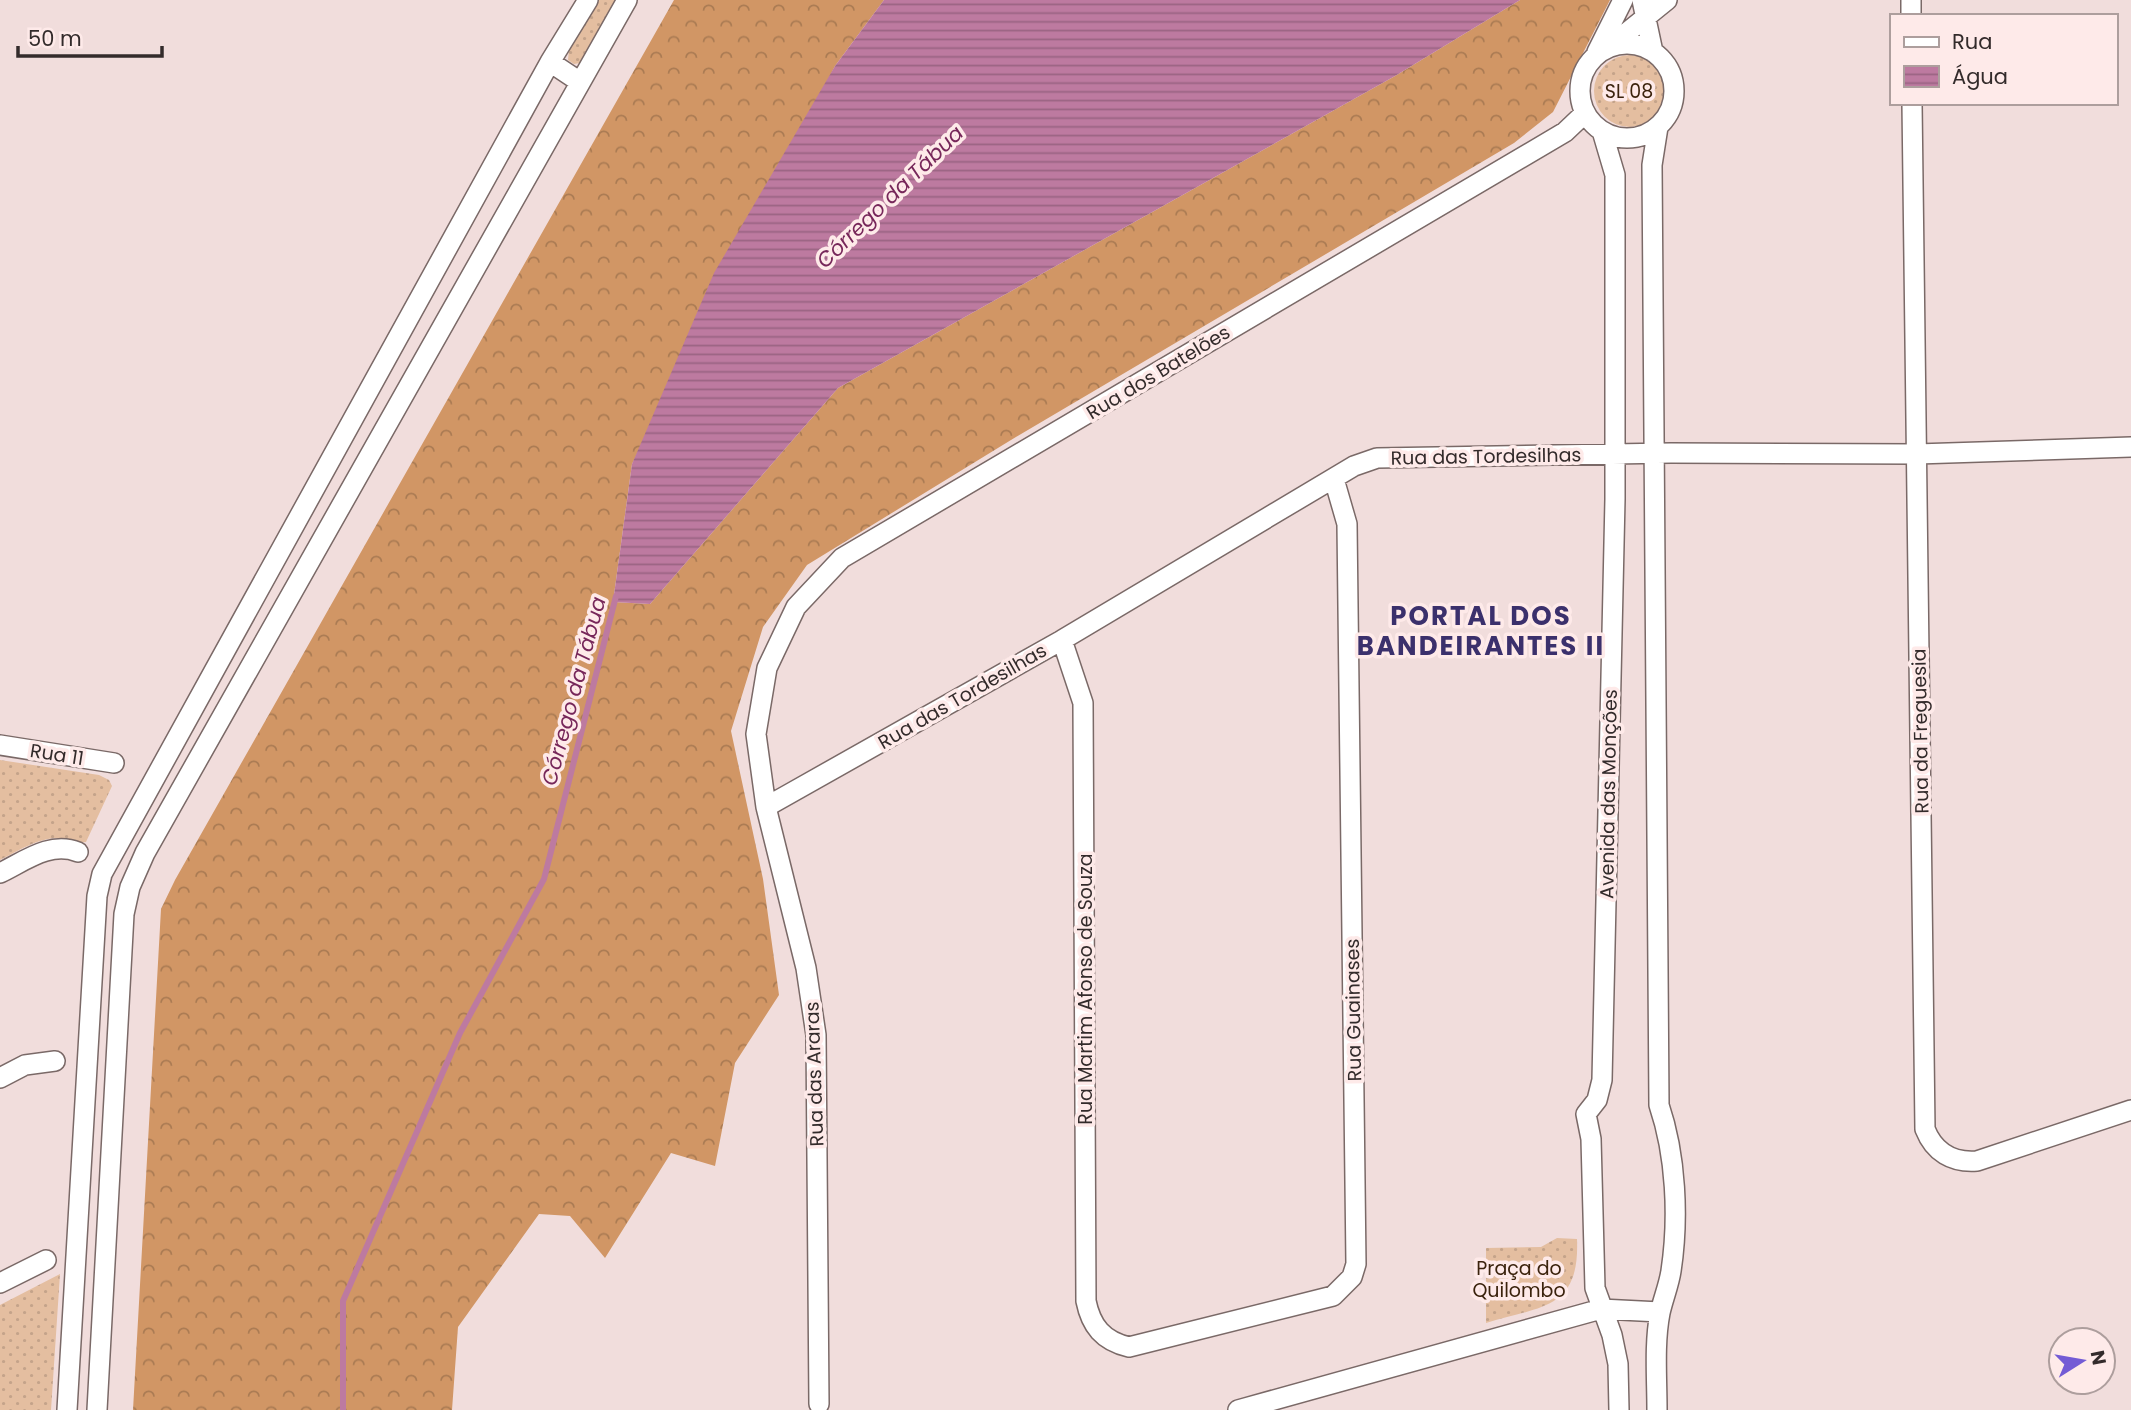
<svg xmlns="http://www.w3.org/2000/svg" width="2131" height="1410" font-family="Poppins,sans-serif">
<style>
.grass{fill:url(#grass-dots)}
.forest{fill:url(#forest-crowns)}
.water{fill:url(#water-rules)}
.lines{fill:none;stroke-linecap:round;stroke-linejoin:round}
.stream{stroke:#bd7aa0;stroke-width:6}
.minor-casing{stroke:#7a6967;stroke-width:22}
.minor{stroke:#fff;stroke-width:19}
.labels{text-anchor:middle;stroke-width:7;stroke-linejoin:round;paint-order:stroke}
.park-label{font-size:19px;fill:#3b230d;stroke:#feeae9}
.street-label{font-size:19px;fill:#332b2b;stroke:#feeae9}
.water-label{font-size:21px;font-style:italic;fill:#77275a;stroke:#feeae9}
.district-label{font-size:26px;font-weight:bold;letter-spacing:2px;fill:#3b306c;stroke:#feeae9}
</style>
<defs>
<pattern id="grass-dots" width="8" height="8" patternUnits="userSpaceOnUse" patternTransform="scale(1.75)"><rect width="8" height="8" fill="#e4bea0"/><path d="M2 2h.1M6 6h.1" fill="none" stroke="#c4a38a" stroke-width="1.8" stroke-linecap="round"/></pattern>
<pattern id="forest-crowns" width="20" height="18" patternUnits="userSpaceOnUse" patternTransform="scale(1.75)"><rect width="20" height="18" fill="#d19665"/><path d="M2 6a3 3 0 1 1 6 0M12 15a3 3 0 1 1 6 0" fill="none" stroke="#aa7b53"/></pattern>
<pattern id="water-rules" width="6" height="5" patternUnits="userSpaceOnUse" patternTransform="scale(1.75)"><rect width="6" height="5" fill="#bd7aa0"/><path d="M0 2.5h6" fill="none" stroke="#9a6483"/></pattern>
</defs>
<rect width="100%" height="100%" fill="#f1dddc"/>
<path class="grass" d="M598,0h21l-39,63 -6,1 -6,-4 1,-11z
M1594 91a36 36 0 1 1 72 0a36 36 0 1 1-72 0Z
M0,760l99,15 10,5 3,6 -26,56c-10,2 -18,-4 -28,-4 -20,0 -40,13 -58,22z
M1557,1238l20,1c3,71 -36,67 -91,84v-75l55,-1z
M60,1274l-9,136h-51v-105z"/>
<path class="forest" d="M674,0h210l-49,66 -203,398 -19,138 37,2 188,-216 557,-312 125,-76h90l-57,112 -39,31 -503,297 -204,125 -44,62 -32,104 32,148 16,116 -44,68 -20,103 -44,-13 -66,105 -35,-42 -31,-2 -81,113 -6,83h-319l28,-501 14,-29z"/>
<path class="water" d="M884,0h636l-125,76 -557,312 -188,216 -37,-2 19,-138 82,-191 121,-207z"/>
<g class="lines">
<path class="stream" d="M343,1410v-109l117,-268 84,-154 72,-283"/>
<defs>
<path id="minor" d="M1642,0l11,52
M1911,0v16
M1580 91a47 47 0 1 1 94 0a47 47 0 1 1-94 0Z
M1609,47l58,-47
M1597,52l26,-52
M550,62l30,20
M1912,103l13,1026c9,23 27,34 52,32l154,-51
M1602,131l13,44v324l-13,581 -5,20 -11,14 5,25 4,149 17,47 6,29 1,46
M1062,640l21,63 3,598c5,25 17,40 43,46l204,-51 19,-19 4,-13 -9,-740 -13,-45
M0,745l114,18
M766,807l296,-167 292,-174 23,-8 294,-5 246,1 214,-7
M0,873c25,-12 50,-32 78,-21
M0,1078l25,-13 30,-4
M0,1283l46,-23
M819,1404l-3,-369 -10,-67 -40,-161 -10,-73 11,-66 29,-61 46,-49 723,-426 20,-19
M67,1410l30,-514 5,-22 448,-812 38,-62
M97,1410l27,-496 6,-27 15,-34 482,-853
M1238,1410l363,-101 59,3
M1657,1410c0,-32 -3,-66 3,-97 3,-14 9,-28 11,-42 8,-53 5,-116 -12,-166l-7,-940 6,-38"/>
</defs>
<use href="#minor" class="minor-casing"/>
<use href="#minor" class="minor"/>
</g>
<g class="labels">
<g class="park-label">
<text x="1629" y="98">SL 08</text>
<text x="1519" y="1275">Praça do<tspan x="1519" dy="22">Quilombo</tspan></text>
</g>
<g class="street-label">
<text transform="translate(1158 372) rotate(-31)" y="7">Rua dos Batelões</text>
<text transform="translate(1486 456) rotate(-1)" y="7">Rua das Tordesilhas</text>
<text transform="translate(962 696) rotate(-30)" y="7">Rua das Tordesilhas</text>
<text transform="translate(1920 731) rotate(-91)" y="7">Rua da Freguesia</text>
<text transform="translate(57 754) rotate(9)" y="7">Rua 11</text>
<text transform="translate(1608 794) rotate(-89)" y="7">Avenida das Monções</text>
<text transform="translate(1085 989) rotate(-90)" y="7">Rua Martim Afonso de Souza</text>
<text transform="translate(1353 1010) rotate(-91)" y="7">Rua Guainases</text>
<text transform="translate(814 1074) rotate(-92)" y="7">Rua das Araras</text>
</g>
<g class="water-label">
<text transform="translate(890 197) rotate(-44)" y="7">Córrego da Tábua</text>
<text transform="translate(574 691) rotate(-75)" y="7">Córrego da Tábua</text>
</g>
<g class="district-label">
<text x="1481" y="625">PORTAL DOS<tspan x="1481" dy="30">BANDEIRANTES II</tspan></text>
</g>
</g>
<rect x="1890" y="14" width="228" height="91" fill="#feeae9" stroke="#ad9e9d" stroke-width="2"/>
<rect x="1904" y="37" width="35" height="10" fill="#ffffff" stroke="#ad9e9d" stroke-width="2"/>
<text x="1952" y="49" font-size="21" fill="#332b2b">Rua</text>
<rect x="1904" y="66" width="35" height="21" fill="url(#water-rules)" stroke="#ad9e9d" stroke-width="2"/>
<text x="1952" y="84" font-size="21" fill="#332b2b">Água</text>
<g transform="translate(2082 1361) rotate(79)"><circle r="33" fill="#feeae9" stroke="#ad9e9d" stroke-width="2"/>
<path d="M0-5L12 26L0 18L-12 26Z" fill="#735bd5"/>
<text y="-10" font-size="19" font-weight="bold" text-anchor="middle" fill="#332b2b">N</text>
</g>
<path d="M18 46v10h144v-10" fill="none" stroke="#332b2b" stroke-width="3.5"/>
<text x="28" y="46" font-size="21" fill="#332b2b" stroke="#feeae9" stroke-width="5" paint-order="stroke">50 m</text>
</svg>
